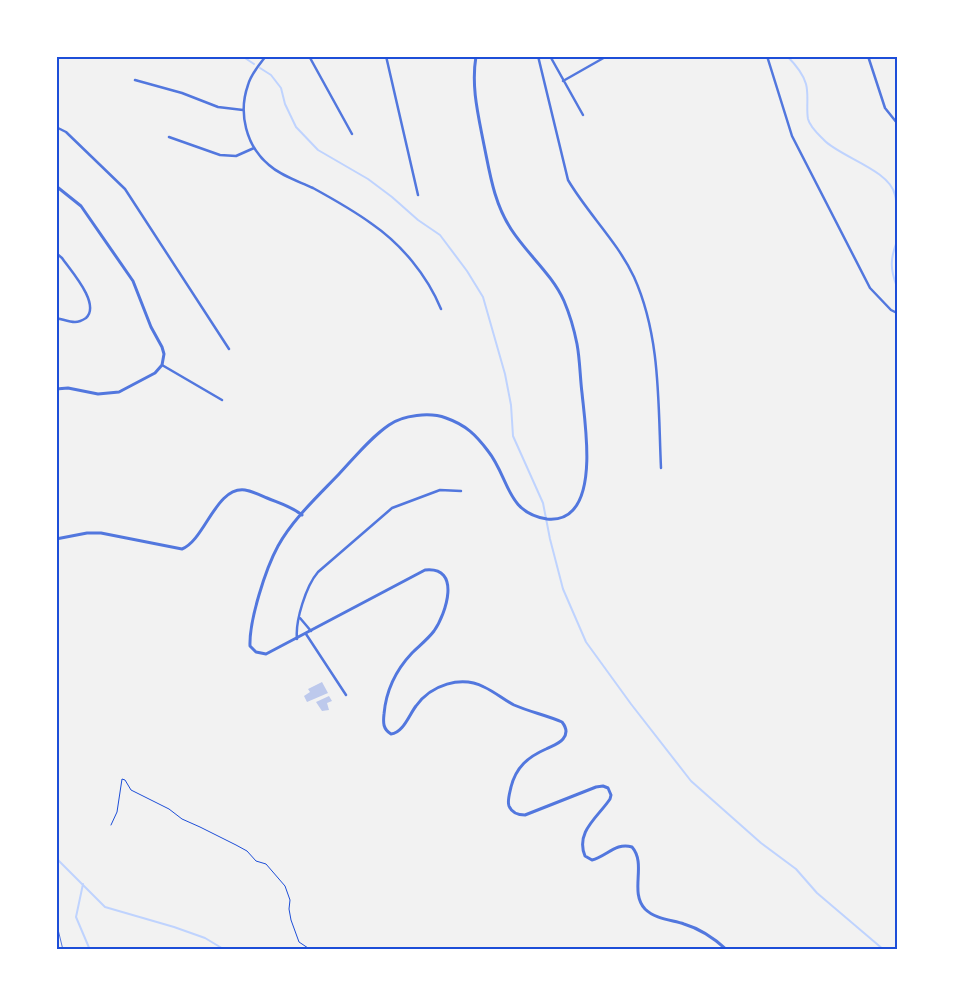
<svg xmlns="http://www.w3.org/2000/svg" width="953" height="1006" font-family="'IBM Plex Sans',sans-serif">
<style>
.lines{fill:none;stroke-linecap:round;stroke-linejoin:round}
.stream{stroke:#bfd3fe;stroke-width:2}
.building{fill:#bdc9ec}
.path{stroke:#1d4ed8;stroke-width:1}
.service{stroke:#5277de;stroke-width:1}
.minor{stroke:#5277de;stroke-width:2.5}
.tertiary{stroke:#5277de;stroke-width:3}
.neatline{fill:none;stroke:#1d4ed8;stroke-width:2}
</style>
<rect width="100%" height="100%" fill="#f2f2f2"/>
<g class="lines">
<path class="stream" d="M242,56l12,8
M787,56c8,8 16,17 19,28 3,11 0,24 2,35 2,8 10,15 16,21 16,17 66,30 71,55 2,7 1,15 2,23
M260,68l11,7 10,13 4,16 11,23 22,23 50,29 24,18 26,23 22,15 27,36 16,26 22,77 6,31 2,31 30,67 7,36 13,50 23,53 45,62 60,77 70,62 35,26 21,24 67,57
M897,241c-7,18 -7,28 0,46
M56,858l49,49 69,20 31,11 20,12
M83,884l-7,33 14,33"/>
</g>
<path class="building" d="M322,682l6,11 -21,9 -3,-6 6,-4 -2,-3z
M329,696l3,5 -5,2 2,7 -7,1 -6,-9z"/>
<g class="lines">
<path class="path" d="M111,825l6,-13 5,-33 3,1 6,10 38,19 13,10 18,8 36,18 11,6 9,10 10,3 19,22 5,14 -1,9 2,11 8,22 12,8"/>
<path class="service" d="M56,921l7,29"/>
<path class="minor" d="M266,56c-7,9 -15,18 -18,29 -10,28 -2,61 21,80 12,11 29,16 44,23 20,11 40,22 59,36 29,20 55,51 69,85
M309,56l43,78
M386,56l32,139
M538,56l30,124c20,34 49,61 66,97 27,60 24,127 27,191
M550,56l33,59
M767,56l25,80 78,152 21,22 6,3
M868,56l17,52 12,15
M135,80l47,13 36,14 25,3
M563,81l44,-25
M56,127l10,5 59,57 104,160
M169,137l51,18 16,1 18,-8
M56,253l6,5c9,13 39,46 24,60 -3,2 -7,4 -11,4 -6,0 -13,-3 -19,-4
M162,365l60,35
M300,618l11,13
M306,634l40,61
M297,639c-2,-18 9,-53 21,-67l74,-64 48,-18 21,1"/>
<path class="tertiary" d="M476,56c-5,31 2,58 8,89 6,29 10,58 27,84 16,25 41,45 53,72 6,14 10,28 13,43 3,16 3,33 5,49 3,30 13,93 -9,117 -7,8 -15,10 -26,9 -41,-6 -38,-42 -59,-68 -12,-16 -22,-26 -42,-33 -16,-6 -43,-3 -57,7 -19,13 -34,32 -50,49 -21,22 -46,45 -61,72 -12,22 -29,74 -28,100l6,6 10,2 159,-84c37,-4 21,44 9,61 -6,8 -15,15 -22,22 -16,17 -26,38 -28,61 -1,9 -1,15 7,20 12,-1 18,-19 25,-28 15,-21 45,-31 68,-19 11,5 20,13 30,18 16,7 32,10 48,17 4,5 6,11 1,17 -4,5 -11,7 -17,10 -18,8 -30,18 -35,38 -1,5 -4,14 -2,19 3,7 10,9 16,9l71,-28 7,-1 5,2 3,7 -1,4c-12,18 -35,33 -25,57l7,4c15,-4 24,-18 40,-13 15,17 -3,45 13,62 10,10 27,11 39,15 17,5 30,14 43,26
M56,186l25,20 52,75 18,46 11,20 2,7 -2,11 -7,8 -36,19 -21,2 -30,-6 -12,1
M56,539l31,-6h14l81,16c23,-9 34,-63 63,-59 7,1 15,5 22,8 12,5 24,8 35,17"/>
</g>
<rect width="953" height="1006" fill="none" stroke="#ffffff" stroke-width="115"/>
<rect x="58" y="58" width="838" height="890" class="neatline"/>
</svg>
